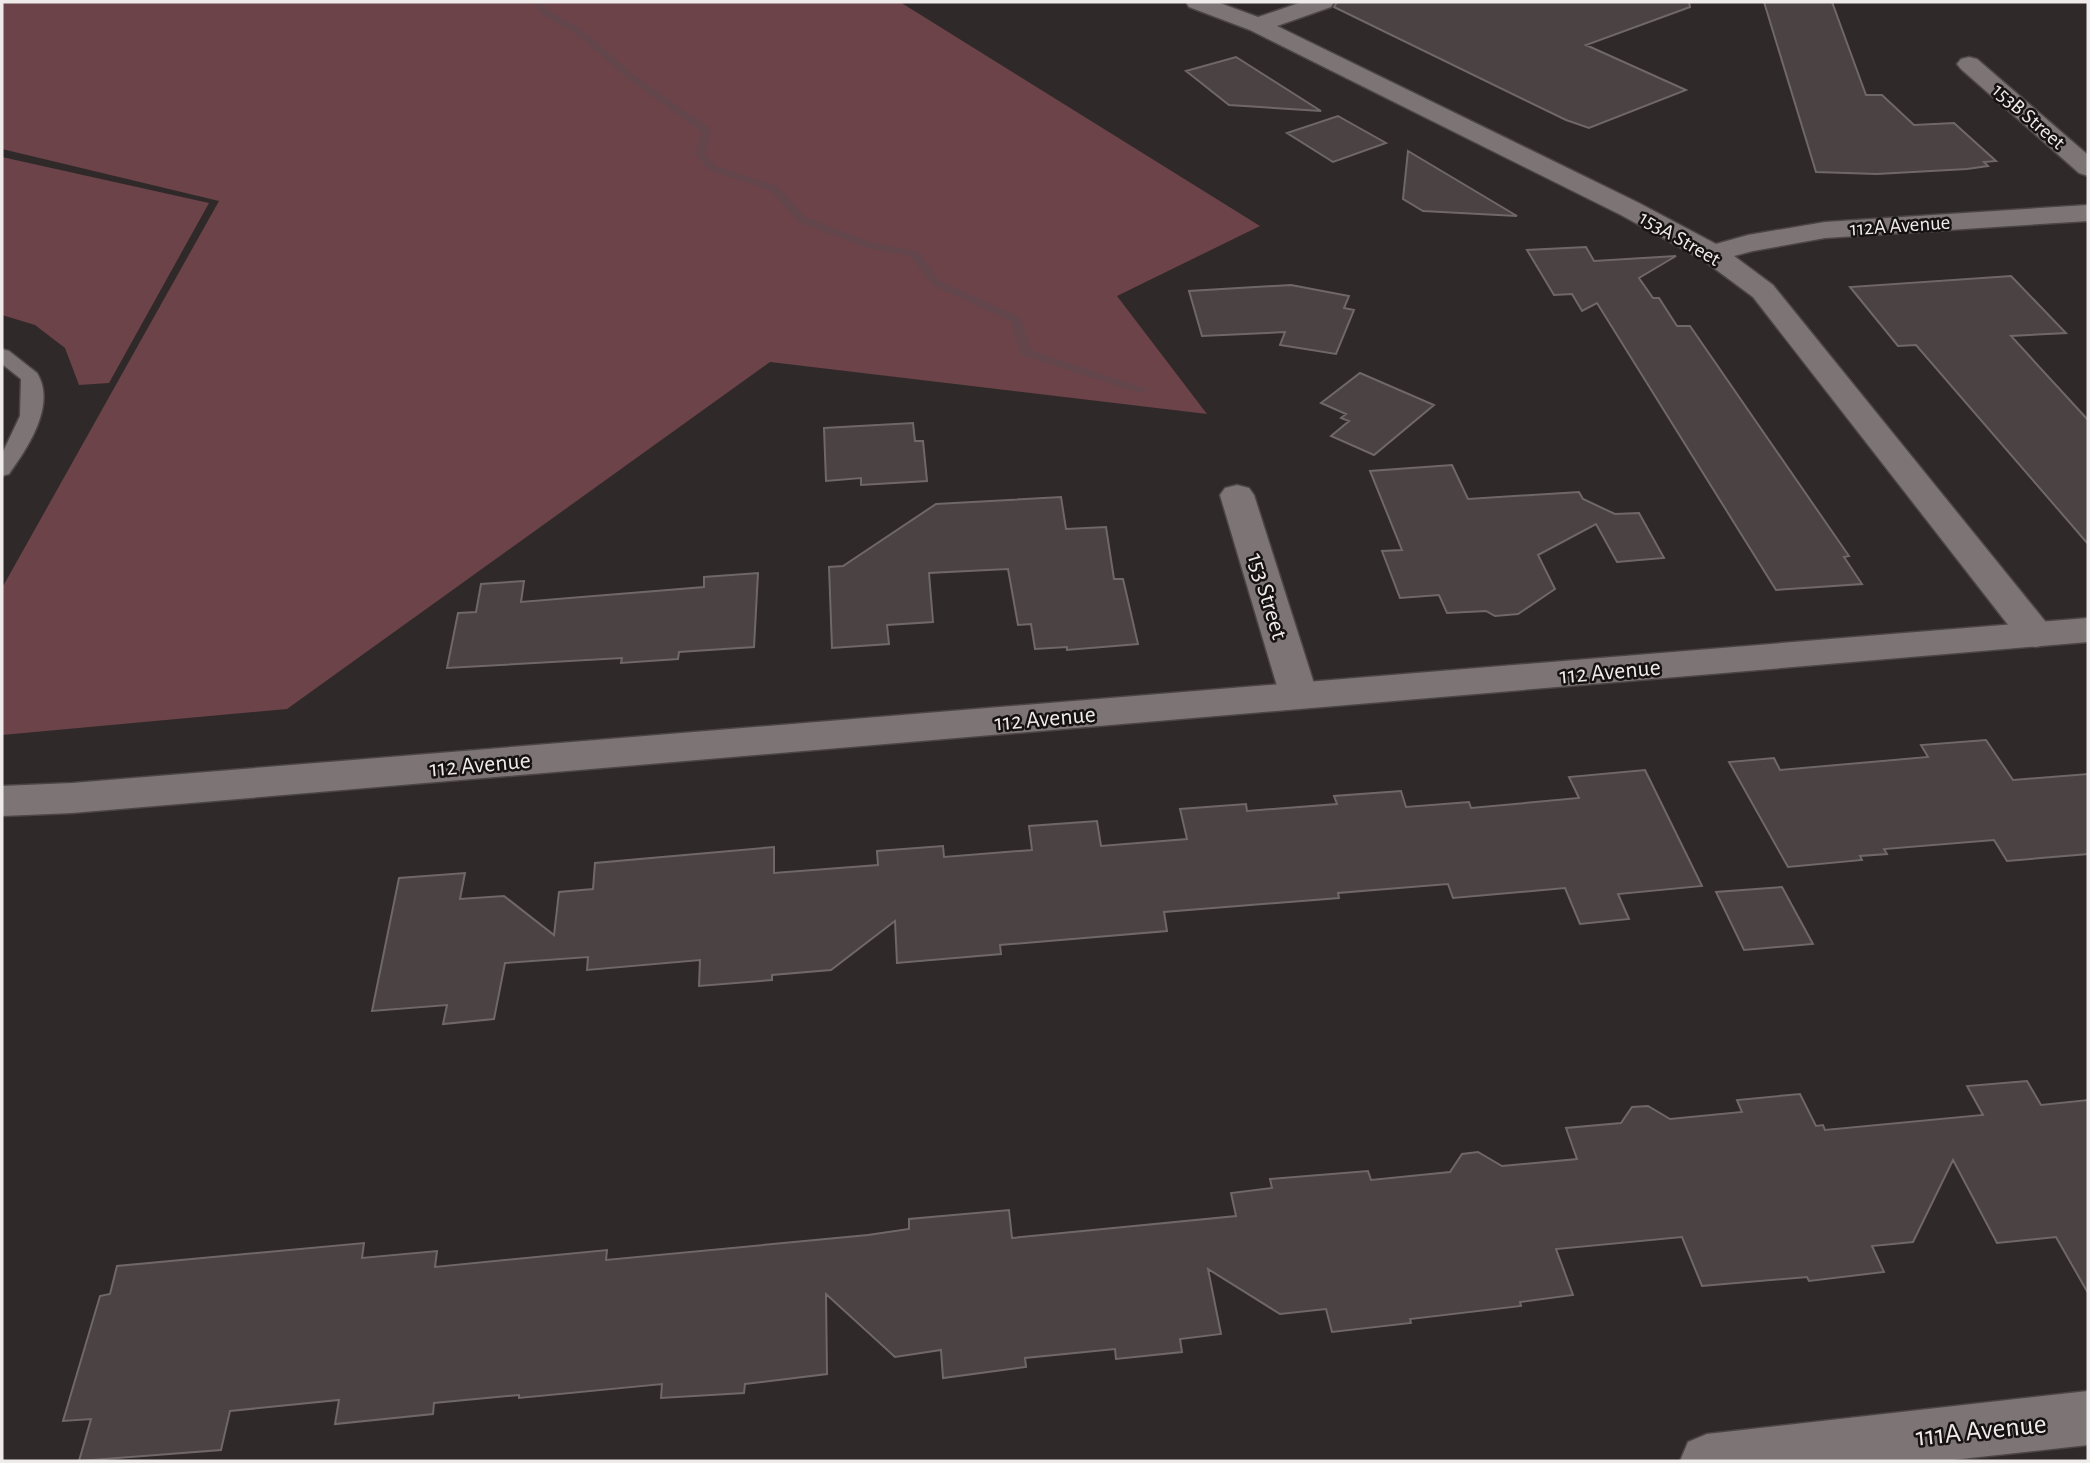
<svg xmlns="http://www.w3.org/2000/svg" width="2090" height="1463" font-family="'Alegreya Sans',sans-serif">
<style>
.green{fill:#6b4348}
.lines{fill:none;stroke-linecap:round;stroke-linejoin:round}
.stream{fill:#63464b;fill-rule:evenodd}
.building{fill:#4a4243;stroke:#706768;stroke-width:2}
.service-casing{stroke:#4c4546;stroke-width:3}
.minor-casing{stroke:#4c4546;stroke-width:3}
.tertiary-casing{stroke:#4c4546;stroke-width:3}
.service{fill:#7d7475;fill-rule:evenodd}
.minor{fill:#7d7475;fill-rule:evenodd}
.tertiary{fill:#7d7475;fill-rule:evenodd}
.labels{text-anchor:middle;stroke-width:5;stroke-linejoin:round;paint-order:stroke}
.far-street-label{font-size:21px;fill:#f0ebeb;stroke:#161213}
.street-label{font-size:24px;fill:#f0ebeb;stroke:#161213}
.near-street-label{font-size:28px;fill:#f0ebeb;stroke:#161213}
</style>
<rect width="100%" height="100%" fill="#302929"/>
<path class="green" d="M2,2h898l360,224 -143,70 90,118 -437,-52 -483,347 -285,26v-147l217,-387 -217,-52z
M2,157l207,46 -100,180 -30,2 -14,-37 -30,-23 -33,-10z"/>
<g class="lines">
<path class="stream" d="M535,2h8l4,7 36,22 52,45 76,53 -6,24 11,13 61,20 30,32 66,25 45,8 22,30 80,36 11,33 116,39 -6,4 -4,-1 -116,-37 -10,-33 -79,-37 -22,-29 -43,-8 -68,-26 -30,-32 -61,-20 -13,-17 7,-21 -73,-52 -52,-45 -37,-22z"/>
</g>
<path class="building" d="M1337,2h352l1,5 -104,38 100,45 -97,38 -23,-8 -232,-113z
M1764,2h68l34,93h16l32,30 40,-2 42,38 -12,1 4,4 -21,3 -90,5 -61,-2z
M1236,57l85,54 -92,-6 -43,-34z
M1338,116l48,27 -53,19 -46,-29z
M1408,151l109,65 -94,-5 -20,-12z
M1586,247l8,14 82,-5 -37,22 14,20h6l18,28h13l159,230 -5,1 18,27 -86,6 -179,-287 -15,8 -10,-17 -18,1 -27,-45z
M2011,276l55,57 -55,3 77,84v124l-172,-199 -18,1 -48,-59z
M1291,285l58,11 -5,12 10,2 -18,44 -56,-9 5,-13 -83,4 -13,-45z
M1360,373l74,32 -60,50 -43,-19 18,-15 -8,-3 5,-4 -25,-11z
M913,423l2,18h8l4,40 -66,4v-7l-35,3 -2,-53z
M1452,465l16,34 111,-7 4,7 32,15 24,-1 25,45 -47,4 -21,-38 -58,31 17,34 -37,25 -23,2 -9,-5 -39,2 -8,-18 -39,3 -18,-47 20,-1 -32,-79z
M1061,497l5,32 40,-2 8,52h9l15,65 -71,6v-3l-32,2 -4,-25 -13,1 -10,-56 -79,4 4,49 -46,3 2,19 -57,4 -3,-81 14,-1 93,-62z
M758,573l-4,74 -75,5 -1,7 -57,4 1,-5 -175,10 11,-55 18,-1 5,-28 43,-3 -3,21 183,-15v-10z
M1986,740l27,40 75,-6v80l-81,7 -13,-21 -110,9 3,5 -27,2 2,4 -74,7 -59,-105 45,-4 6,12 148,-13 -7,-12z
M1645,770l57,116 -84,8 11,25 -49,5 -15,-36 -112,10 -5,-14 -110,9 1,5 -175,14 3,19 -167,14 1,9 -104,9 -2,-42 -64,49 -59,5v5l-73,6 1,-26 -113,10 1,-13 -83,6 -11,56 -51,5 4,-19 -75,6 27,-133 66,-5 -5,26 44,-3 50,39 5,-43 34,-3 2,-26 179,-16v26l104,-8 -1,-14 66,-5 1,11 88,-7 -3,-24 68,-5 4,25 86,-7 -7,-30 66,-5 1,7 90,-7 -3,-8 67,-5 5,16 63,-5 2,6 108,-10 -10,-21z
M1782,887l31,57 -69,6 -28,-58z
M2027,1081l14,24 47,-5v193l-32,-56 -59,6 -44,-83 -40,82 -41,4 12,26 -75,9 -2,-4 -105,9 -20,-49 -126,12 17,46 -53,7 1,4 -111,13 1,4 -79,9 -6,-23 -46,5 -72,-45 13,65 -41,5 2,13 -66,7 -1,-10 -90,9 1,9 -83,11 -2,-28 -46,7 -69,-63 1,80 -82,10 -1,9 -83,5 1,-14 -143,14v-3l-85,8 -1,11 -98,10 4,-24 -109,11 -9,39 -142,11 12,-42 -28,2 37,-125 10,-2 7,-28 247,-23 -2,15 75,-7 -2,16 172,-17 -1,10 262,-25 41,-6v-10l100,-9 3,28 224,-22 -5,-23 41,-5 -2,-9 98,-8 3,9 79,-8 12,-18 16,-2 24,14 75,-7 -11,-31 55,-5 11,-16 16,-1 22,13 72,-7 -5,-12 63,-6 16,32 7,-1 2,5 158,-15 -16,-29z"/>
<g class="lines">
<defs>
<path id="service" d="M2,349l7,2 28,22c20,32 -10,76 -28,101l-7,2v-22l18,-38 1,-37 -19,-15z"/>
<path id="minor" d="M1186,2h31l41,15 44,-15h32l-3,5 -54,19 362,177 77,41 32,-9 77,-13 263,-17v16l-263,17 -72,13 -19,5 39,29 276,341 5,9 -5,9 -13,3 -13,-3 -270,-347 -50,-37 -82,-45 -371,-185 -61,-23z
M1969,57l8,2 111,96v21l-9,-3 -118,-104 -4,-5 4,-5z
M1237,485l12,3 5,7 64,201 -6,9 -13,4 -13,-4 -6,-9 -60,-201 5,-7z
M2088,1391v54l-145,16h-263l8,-19 19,-8z"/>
<path id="tertiary" d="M2088,618v24l-2016,171 -70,3v-30l70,-3z"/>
</defs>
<use href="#service" class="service-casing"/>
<use href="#minor" class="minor-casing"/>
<use href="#tertiary" class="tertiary-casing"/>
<use href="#service" class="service"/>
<use href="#minor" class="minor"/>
<use href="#tertiary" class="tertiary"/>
</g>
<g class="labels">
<g class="far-street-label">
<text transform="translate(2029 116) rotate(41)" y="7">153B Street</text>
<text transform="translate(1900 225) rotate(-4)" y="7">112A Avenue</text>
<text transform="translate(1680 238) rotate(30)" y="7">153A Street</text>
</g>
<g class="street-label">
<text transform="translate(1268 596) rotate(73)" y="8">153 Street</text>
<text transform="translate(1610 671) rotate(-5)" y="8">112 Avenue</text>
<text transform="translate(1045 718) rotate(-5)" y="8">112 Avenue</text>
<text transform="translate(480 764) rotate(-5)" y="8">112 Avenue</text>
</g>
<g class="near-street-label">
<text transform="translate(1981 1429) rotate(-6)" y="10">111A Avenue</text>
</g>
</g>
<rect width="2090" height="1463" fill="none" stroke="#f0ebeb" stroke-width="7"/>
</svg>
